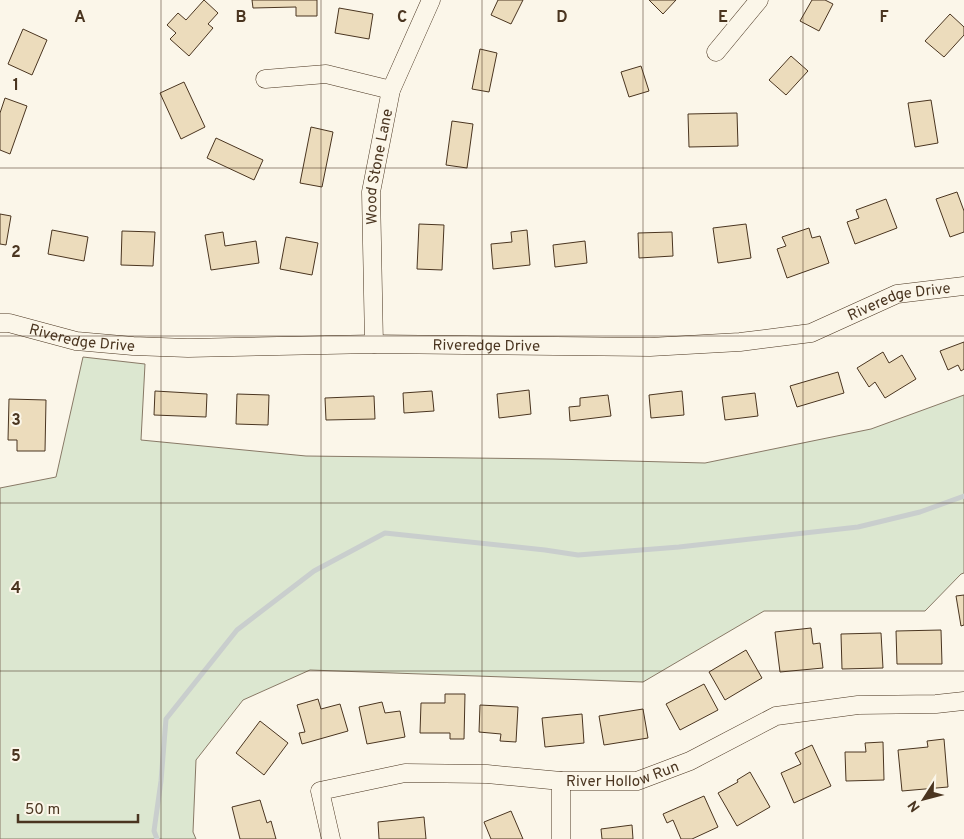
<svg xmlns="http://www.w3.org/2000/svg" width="964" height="839" font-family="Overpass,sans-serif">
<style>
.green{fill:#dce7d0;stroke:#887966}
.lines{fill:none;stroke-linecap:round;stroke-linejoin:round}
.stream{stroke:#c9cecd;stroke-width:5}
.building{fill:#ecdcbc;stroke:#4a3520}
.minor-casing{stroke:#4a3520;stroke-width:19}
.minor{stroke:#fbf6e9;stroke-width:18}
.grid{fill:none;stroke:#4a3520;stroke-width:1;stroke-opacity:0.55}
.labels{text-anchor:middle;stroke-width:4;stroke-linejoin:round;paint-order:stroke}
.street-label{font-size:15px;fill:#4a3520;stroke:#fbf6e9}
.grid-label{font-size:16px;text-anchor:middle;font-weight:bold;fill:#4a3520;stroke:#fbf6e9;stroke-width:4;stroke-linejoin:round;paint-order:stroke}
</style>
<rect width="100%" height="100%" fill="#fbf6e9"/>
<path class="green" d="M83,357l62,7 -4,76 165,16 247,3 152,4 166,-34 93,-34v178l-3,1 -36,37h-161l-121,71 -333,-12 -67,30 -47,60 -3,72 3,7h-196v-351l56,-11z"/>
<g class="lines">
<path class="stream" d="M157,839l-3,-8 7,-50 5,-62 71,-89 77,-59 71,-38 160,17 33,5 101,-8 179,-20 62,-15 44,-16"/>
</g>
<path class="building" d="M204,0l14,13 -10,11 5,4 -24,28 -19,-17 6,-6 -9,-8 11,-12 8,7z
M252,0h65v16h-21v-9l-43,1z
M498,0h25l-12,24 -20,-9z
M649,0h27l-13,14z
M812,0h13l8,4 -14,27 -19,-10z
M339,8l34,6 -4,25 -34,-6z
M950,14l14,13v8l-20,22 -19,-16z
M23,29l24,11 -15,35 -24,-11z
M480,49l17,4 -8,39 -17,-3z
M791,56l17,15 -22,24 -17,-15z
M641,66l8,25 -20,6 -8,-25z
M184,82l21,45 -24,12 -21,-46z
M5,98l22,8 -17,48 -10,-4v-37z
M931,100l7,43 -23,4 -7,-44z
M737,113l1,33 -49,1 -1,-33z
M452,121l21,3 -6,44 -21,-3z
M311,127l22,5 -11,55 -22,-4z
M216,138l47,22 -9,20 -47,-22z
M957,192l7,19v21l-14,5 -14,-38z
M886,199l11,29 -42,16 -8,-22 12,-4 -3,-8z
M0,214l11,2 -5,29 -6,-1z
M419,224l25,1 -2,45 -25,-1z
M746,224l5,34 -33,5 -5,-35z
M809,228l3,10 8,-2 9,27 -42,15 -10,-29 9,-3 -4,-9z
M52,230l36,7 -4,24 -36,-7z
M527,230l3,35 -37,4 -2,-25 21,-2 -1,-10z
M122,231l33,1 -2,34 -32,-1z
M223,232l2,14 31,-5 3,22 -48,7 -6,-35z
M672,232l1,24 -34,2 -1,-25z
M286,237l32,6 -6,32 -32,-6z
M585,241l2,22 -32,4 -2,-22z
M964,342v27l-3,2 -3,-6 -10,5 -8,-19z
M883,352l6,11 13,-8 14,24 -31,19 -10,-16 -6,5 -12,-19z
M838,372l6,21 -47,14 -7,-21z
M529,390l2,24 -32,4 -2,-24z
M155,391l52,3 -1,23 -52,-2z
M432,391l2,20 -30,2 -1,-20z
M682,391l2,24 -33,3 -2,-23z
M755,393l3,23 -33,4 -3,-23z
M237,394l32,1 -1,30 -32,-1z
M608,395l3,21 -41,5 -1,-14 11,-1v-8z
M374,396l1,23 -49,1 -1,-22z
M9,399l37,1 -1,51h-28v-11h-9z
M964,595v30l-3,1 -5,-30z
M811,628l2,16 7,-1 3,25 -43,4 -5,-40z
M941,630l1,34h-45l-1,-33z
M881,633l2,35 -41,1 -1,-35z
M746,650l16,28 -37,22 -16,-28z
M704,684l14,26 -38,20 -14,-26z
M445,694h20l-1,45h-14v-6h-30l1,-30h24z
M318,699l3,10 19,-5 8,27 -46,13 -3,-11 6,-1 -8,-27z
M382,702l3,11 15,-2 5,26 -38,7 -8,-37z
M480,705l38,2 -2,35 -16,-1 1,-7 -22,-2z
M643,709l5,29 -44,7 -5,-29z
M582,714l2,29 -39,4 -3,-29z
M260,721l28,22 -24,32 -28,-22z
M944,739l4,48 -46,4 -4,-41 30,-3 -1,-6z
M883,742l1,38 -38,1 -1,-29h21l-1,-9z
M812,745l19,41 -37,17 -13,-30 20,-9 -6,-11z
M750,772l20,35 -33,19 -19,-33 20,-11 -1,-2z
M704,796l14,31 -26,12h-11l-8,-19 -6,3 -4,-9z
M260,800l7,23 4,-2 5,18h-36l-8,-32z
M511,811l12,28h-32l-7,-17z
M424,817l2,22h-47l-1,-17z
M632,825l1,14h-31l-1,-10z"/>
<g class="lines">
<defs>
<g id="minor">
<path d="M716,52l43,-52"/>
<path d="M265,79l61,-5 65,16"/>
<path id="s1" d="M0,323h9l67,18 57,5 55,2 186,-4 276,3 90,-5 71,-9 86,-39 67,-8"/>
<path id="s2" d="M374,344l-3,-152 20,-102 40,-90"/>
<path id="s3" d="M331,839l-11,-48 85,-18 82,1 74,7h76l53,-20 86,-45 82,-11 78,-1 28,-3"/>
<path d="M561,839v-58"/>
</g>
</defs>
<use href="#minor" class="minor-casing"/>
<use href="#minor" class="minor"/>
</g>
<path class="grid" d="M161,0v839M321,0v839M482,0v839M643,0v839M803,0v839M0,168h964M0,336h964M0,503h964M0,671h964"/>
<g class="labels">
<g class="street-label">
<text dy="5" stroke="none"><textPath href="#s2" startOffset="178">Wood Stone Lane</textPath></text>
<text dy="5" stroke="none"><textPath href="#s1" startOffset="909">Riveredge Drive</textPath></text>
<text dy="5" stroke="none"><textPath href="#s1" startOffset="84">Riveredge Drive</textPath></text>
<text dy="5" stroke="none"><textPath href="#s1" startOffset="489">Riveredge Drive</textPath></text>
<text dy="5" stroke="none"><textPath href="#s3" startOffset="355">River Hollow Run</textPath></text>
</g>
</g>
<g class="grid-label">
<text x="80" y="22">A</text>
<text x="241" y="22">B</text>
<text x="402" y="22">C</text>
<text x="562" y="22">D</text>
<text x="723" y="22">E</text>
<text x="884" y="22">F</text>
<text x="16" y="90">1</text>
<text x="16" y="257">2</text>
<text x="16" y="425">3</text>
<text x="16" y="593">4</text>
<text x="16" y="761">5</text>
</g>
<g transform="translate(924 799) rotate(234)" stroke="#fbf6e9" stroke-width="4" paint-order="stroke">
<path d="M0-4L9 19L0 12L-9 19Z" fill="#4a3520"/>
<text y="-8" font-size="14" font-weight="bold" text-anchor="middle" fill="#4a3520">N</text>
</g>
<path d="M18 814v8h120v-8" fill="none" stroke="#4a3520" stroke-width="2.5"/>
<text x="25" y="814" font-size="15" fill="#4a3520" stroke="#fbf6e9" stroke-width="4" paint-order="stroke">50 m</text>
</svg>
